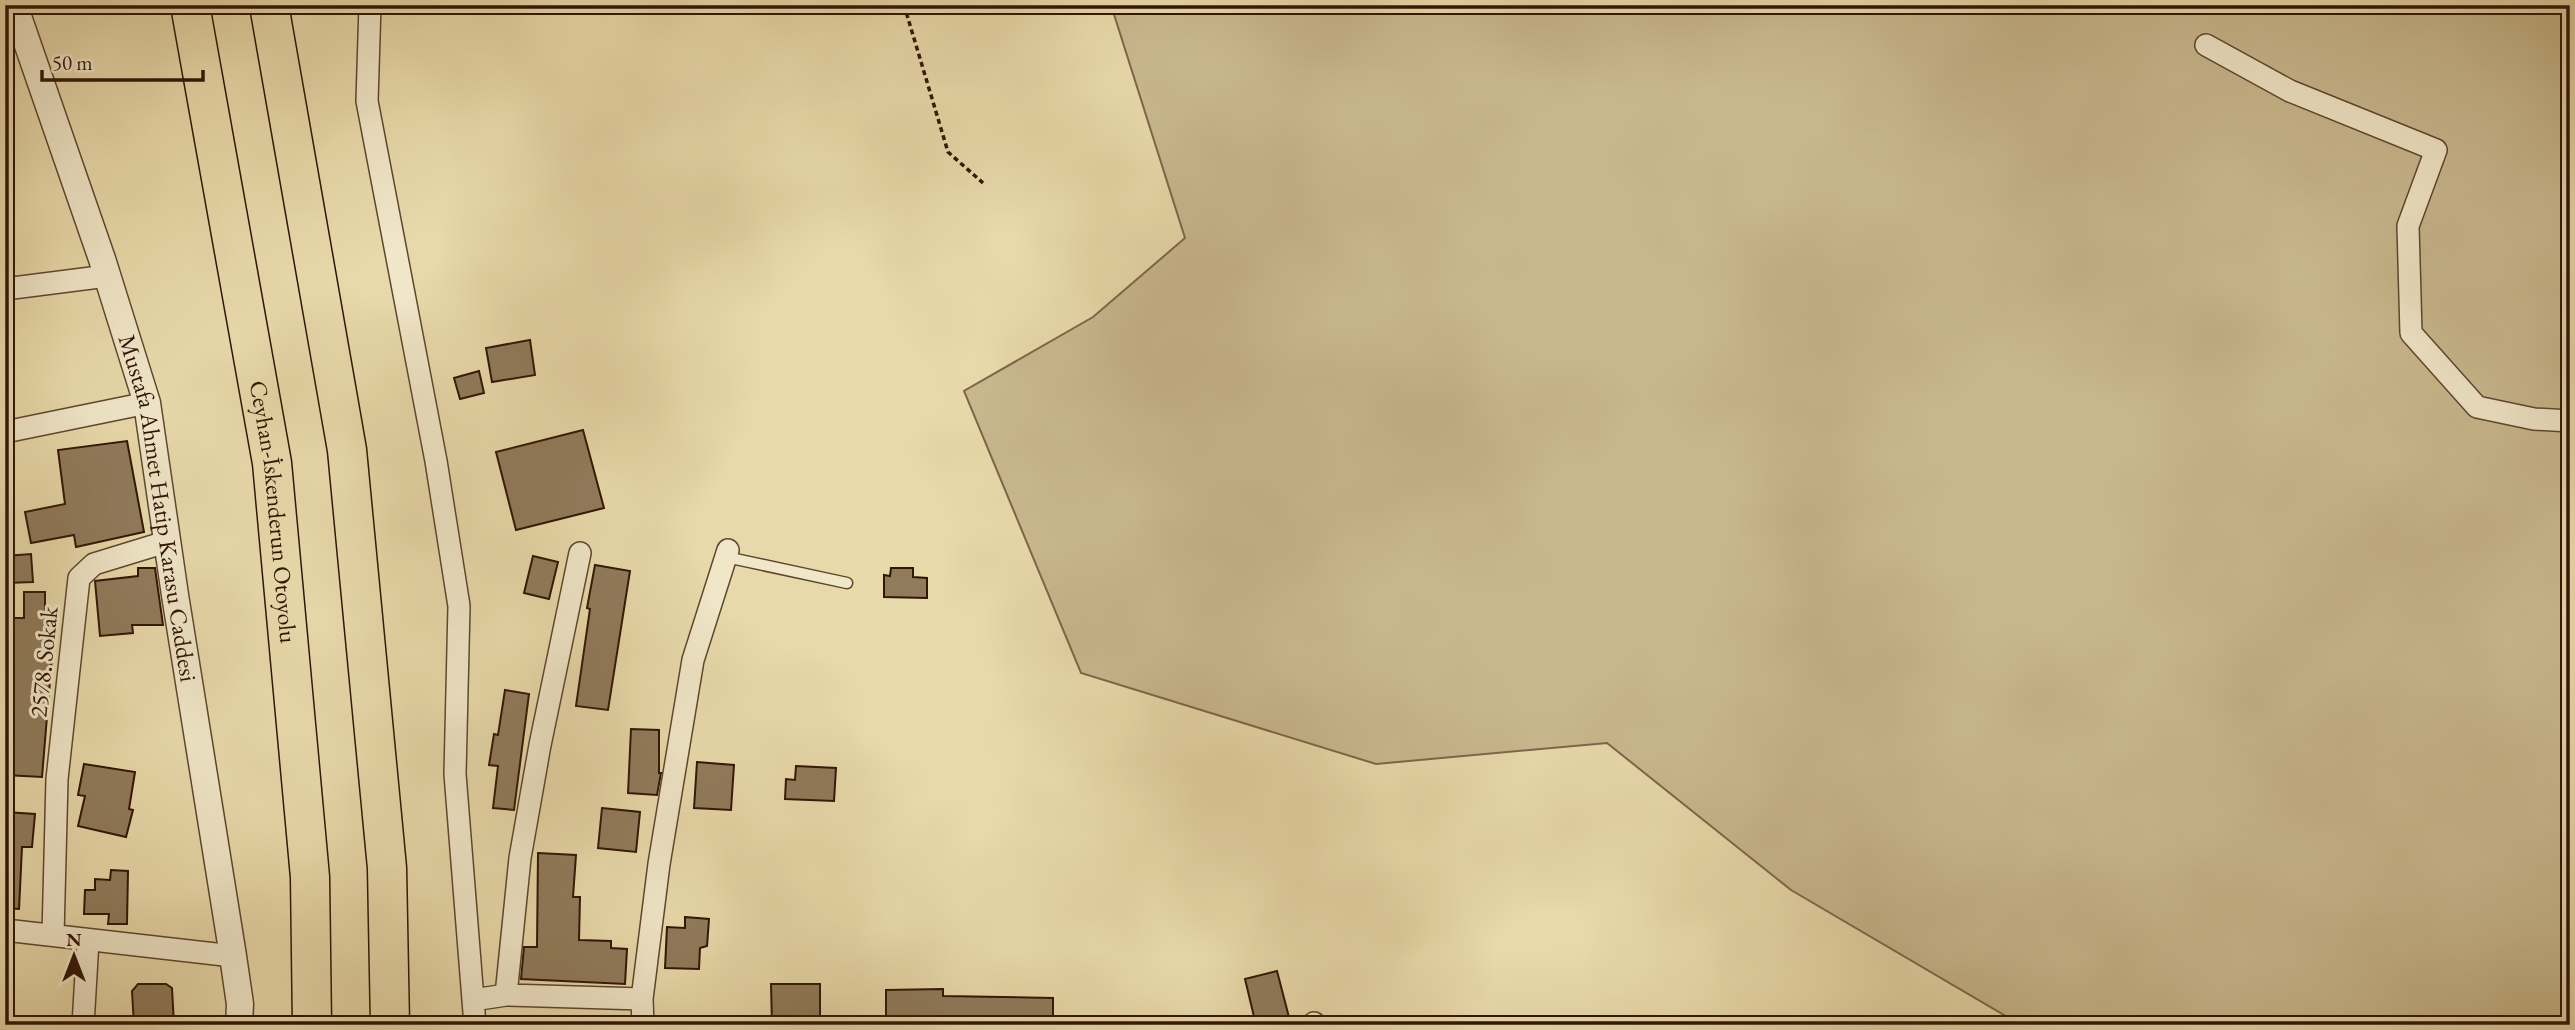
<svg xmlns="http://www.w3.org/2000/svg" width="2575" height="1030" font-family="'EB Garamond',serif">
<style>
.green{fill:#c9b88e;stroke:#7d664a;stroke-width:2}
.building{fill:#907b5b;stroke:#311505;stroke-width:2}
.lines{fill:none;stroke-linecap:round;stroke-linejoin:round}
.service-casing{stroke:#5f462e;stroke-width:13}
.minor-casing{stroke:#5f462e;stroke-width:24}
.tertiary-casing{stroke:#5f462e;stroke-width:29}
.motorway-casing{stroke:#311505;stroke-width:41}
.path{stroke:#311505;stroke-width:3.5;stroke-dasharray:5 3.5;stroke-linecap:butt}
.service{stroke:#f0e6c8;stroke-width:10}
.minor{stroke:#f0e6c8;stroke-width:21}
.tertiary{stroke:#f0e6c8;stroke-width:26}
.motorway{stroke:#e8d9aa;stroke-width:38}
.labels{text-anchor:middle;stroke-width:6;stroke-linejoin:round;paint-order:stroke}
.street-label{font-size:24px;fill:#311505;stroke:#f0e6c8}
</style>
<rect width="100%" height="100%" fill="#e8d9aa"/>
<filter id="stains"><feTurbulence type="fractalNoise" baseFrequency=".00286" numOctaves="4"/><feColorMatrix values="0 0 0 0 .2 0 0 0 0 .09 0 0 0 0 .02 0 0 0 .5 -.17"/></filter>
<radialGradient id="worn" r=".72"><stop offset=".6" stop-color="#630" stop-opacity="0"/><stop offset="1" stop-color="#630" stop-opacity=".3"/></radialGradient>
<path class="green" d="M1111,5h1459v1020h-549l-230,-135 -184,-147 -231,21 -295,-91 -117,-282 129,-74 92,-79z"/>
<path class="building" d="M530,340l5,35 -43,7 -6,-34z
M479,371l5,22 -24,6 -6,-21z
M583,430l21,78 -88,22 -20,-78z
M127,441l17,91 -68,15 -2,-12 -43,8 -6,-31 40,-8 -7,-54z
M31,554l2,28 -28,1v-27z
M533,556l25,6 -9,37 -25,-6z
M595,565l35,6 -22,139 -32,-4 14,-97 -3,-1z
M138,568h17l8,57h-31l1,8 -33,3 -5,-55 43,-5z
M891,568h22v9l14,1v20l-43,-1v-22l6,1z
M24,592h21v28h10l-13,157 -37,-2v-65l6,-76h-6v-16h19z
M505,690l24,4 -15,116 -21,-2 5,-42 -9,-1 5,-31 4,1z
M631,729l28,1v43h2l-4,22 -29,-2z
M697,762l37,3 -3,45 -37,-2z
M84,764l51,8 -6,37 4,1 -7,27 -48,-11 7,-30 -7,-1z
M796,766l40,2 -2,33 -49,-2 1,-20 9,1z
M602,808l38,4 -4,40 -38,-4z
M5,812l30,2 -3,33h-10l-3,62 -14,-1z
M538,853l38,2 -3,42h7l-1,43 32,1v7l16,1 -2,35 -104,-5 3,-32h13z
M111,870l17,1 -1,53h-19l1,-10h-25l1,-24h10v-11l15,1z
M685,917l24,2 -2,27 -7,2 -1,21 -34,-1 2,-41 18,1z
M1277,971l14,54h-35l-11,-46z
M138,984h28l6,4 2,37h-40l-2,-34z
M771,984h49v41h-48z
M943,989v7l110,2v27h-167v-35z"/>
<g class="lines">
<defs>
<path id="service" d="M726,557l121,26"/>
<path id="minor" d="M370,5l-3,96 69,360 23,145 -4,168 20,251
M2206,45l84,46 146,59 -28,76 3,107 66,74 57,12 36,2
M5,289l102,-13
M5,432l142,-29
M5,930l228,26
M53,935l4,-156 22,-201 15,-14 75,-23
M506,995l14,-137 20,-113 40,-192
M473,1000l33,-5 136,4
M1314,1023l1,2
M83,1025l5,-84
M643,1025l-1,-26 17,-135 34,-204 35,-110"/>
<g id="tertiary">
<path id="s1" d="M14,5l88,254 45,144 28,192 58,361 7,48 -1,21"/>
</g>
<g id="motorway">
<path id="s2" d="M190,5l82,458 38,414 2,148"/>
<path d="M269,5l78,445 40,418 3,157"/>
</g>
</defs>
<use href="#service" class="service-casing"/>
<use href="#minor" class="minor-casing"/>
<use href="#tertiary" class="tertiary-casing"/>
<use href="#motorway" class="motorway-casing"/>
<path class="path" d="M904,5l44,147 35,31"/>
<use href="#service" class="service"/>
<use href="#minor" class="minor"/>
<use href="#tertiary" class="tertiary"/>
<use href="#motorway" class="motorway"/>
</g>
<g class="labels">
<g class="street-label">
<text dy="8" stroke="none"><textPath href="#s1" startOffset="525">Mustafa Ahmet Hatip Karasu Caddesi</textPath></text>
<text dy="8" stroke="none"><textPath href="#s2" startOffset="514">Ceyhan-İskenderun Otoyolu</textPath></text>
<text transform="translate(44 662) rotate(-84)" y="8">2578. Sokak</text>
</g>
</g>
<rect width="2575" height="1030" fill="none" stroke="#e8d9aa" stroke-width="28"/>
<rect x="7" y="7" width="2561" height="1016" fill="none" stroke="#311505" stroke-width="3.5"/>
<rect x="14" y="14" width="2547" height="1002" fill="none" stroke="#311505" stroke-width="2"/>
<g transform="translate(74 956)" stroke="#f0e6c8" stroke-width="5" paint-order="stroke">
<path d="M0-5L12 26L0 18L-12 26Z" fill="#311505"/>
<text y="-10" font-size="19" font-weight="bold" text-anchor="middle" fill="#311505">N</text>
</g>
<path d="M42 70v10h161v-10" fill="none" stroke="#311505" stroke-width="3.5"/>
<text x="52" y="70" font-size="21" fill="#311505" stroke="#f0e6c8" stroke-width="5" paint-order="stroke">50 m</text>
<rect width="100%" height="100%" filter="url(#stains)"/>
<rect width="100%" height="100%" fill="url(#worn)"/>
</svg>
